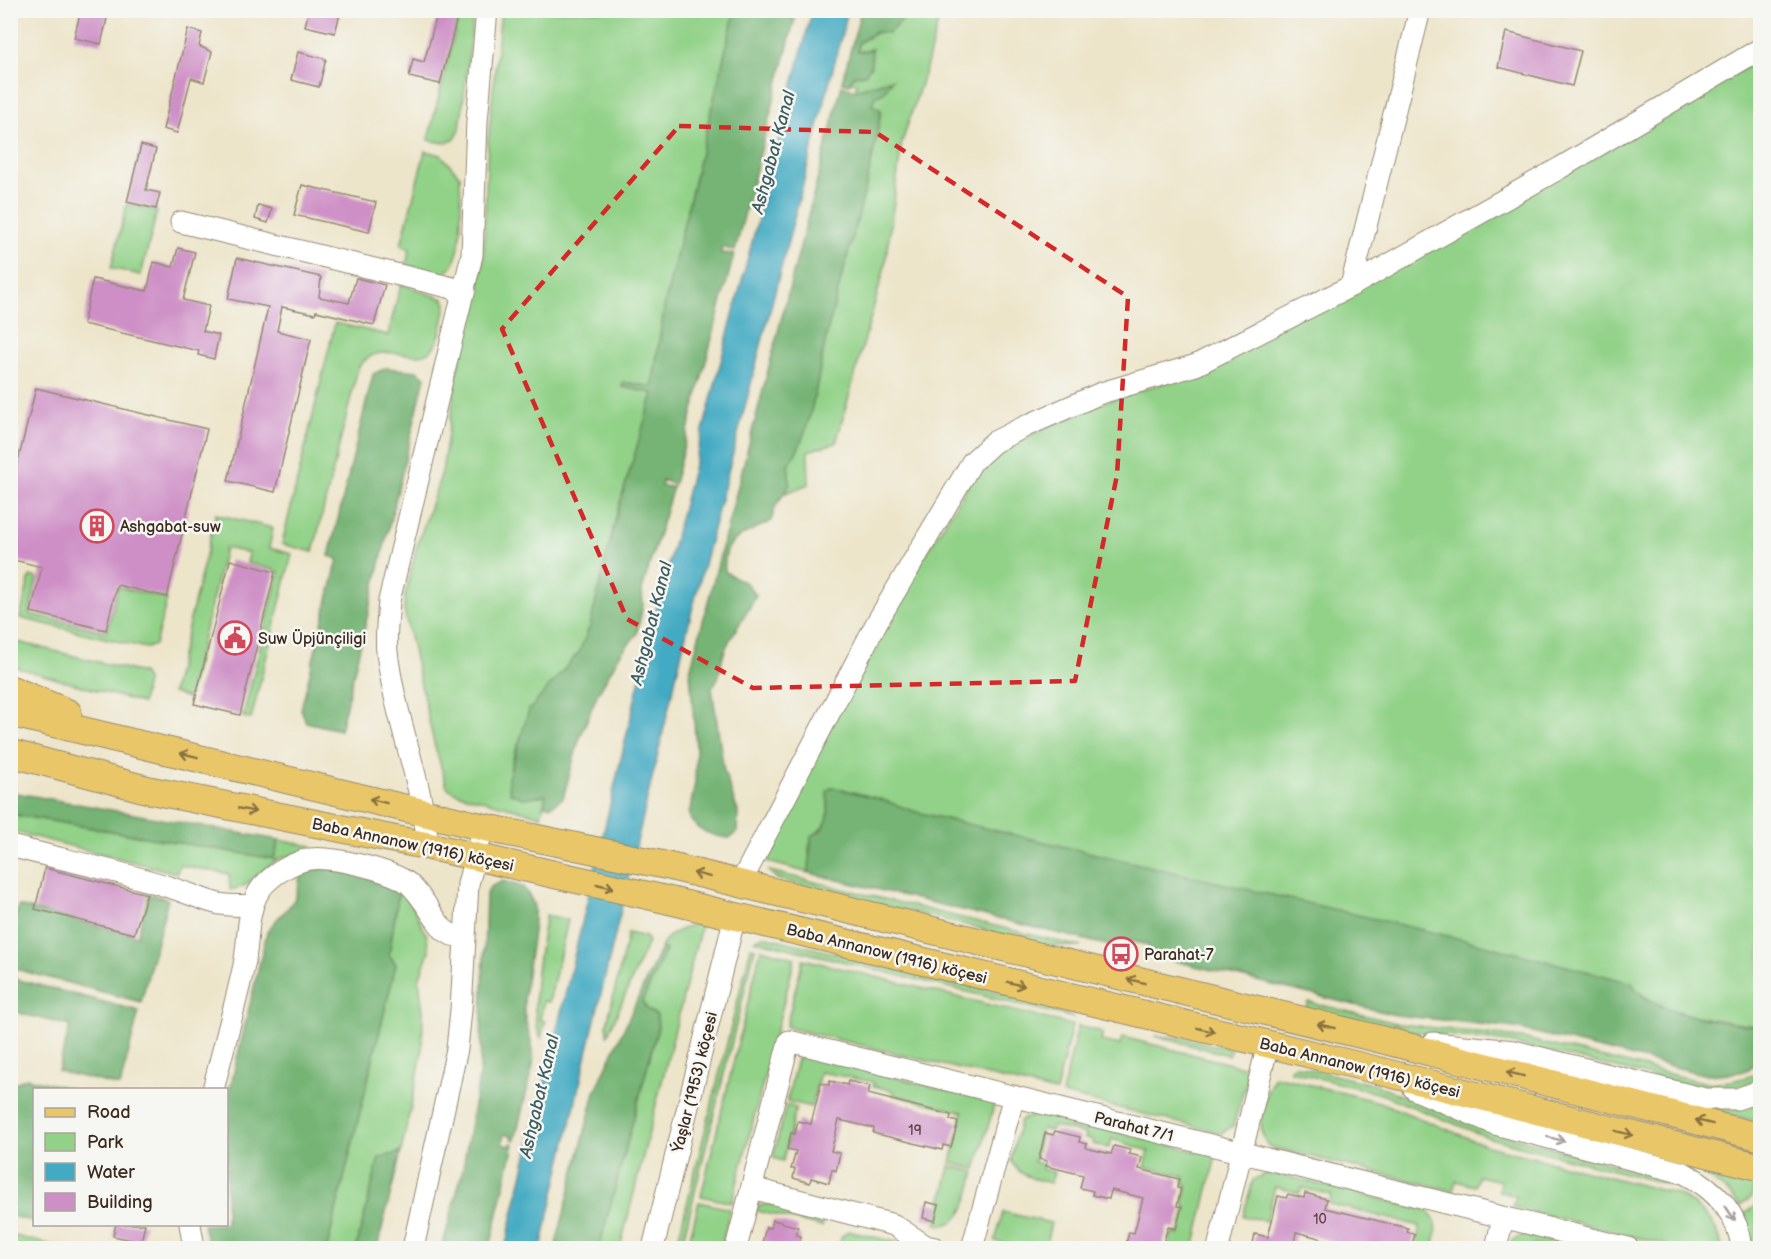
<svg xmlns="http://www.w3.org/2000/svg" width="1771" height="1259" font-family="'Balsamiq Sans',sans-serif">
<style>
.green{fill:#92d288;stroke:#667e53;stroke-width:1.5}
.forest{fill:#75b474;stroke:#586f49;stroke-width:1.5}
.water{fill:#42aac2;stroke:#3e6a70;stroke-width:1.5}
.building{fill:#ce8fc6}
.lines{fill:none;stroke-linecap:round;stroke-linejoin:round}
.minor-casing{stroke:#948874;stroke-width:23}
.major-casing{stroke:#948874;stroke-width:29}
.minor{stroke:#fff;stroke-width:21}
.major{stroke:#e9c769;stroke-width:27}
.oneway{stroke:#897140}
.oneway2{stroke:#a79f9a}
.marked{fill:none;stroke:#d62828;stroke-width:4.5;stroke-dasharray:12 8;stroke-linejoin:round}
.labels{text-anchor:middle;stroke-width:5;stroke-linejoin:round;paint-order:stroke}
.number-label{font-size:14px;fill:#604348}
.poi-label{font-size:16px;fill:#3b2a1e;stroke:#f6f6f2;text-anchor:start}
.street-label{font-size:16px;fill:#3b2a1e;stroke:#f6f6f2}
.water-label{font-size:18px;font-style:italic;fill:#3e5d60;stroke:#f6f6f2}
</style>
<rect width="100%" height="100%" fill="#f6f6f2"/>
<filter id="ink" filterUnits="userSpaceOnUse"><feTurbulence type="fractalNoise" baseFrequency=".0167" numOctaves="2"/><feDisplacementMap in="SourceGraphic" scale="12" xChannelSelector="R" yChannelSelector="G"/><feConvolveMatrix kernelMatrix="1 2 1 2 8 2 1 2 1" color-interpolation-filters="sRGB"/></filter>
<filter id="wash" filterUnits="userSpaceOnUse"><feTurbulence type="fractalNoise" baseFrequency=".008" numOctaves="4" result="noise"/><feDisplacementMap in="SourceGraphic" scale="24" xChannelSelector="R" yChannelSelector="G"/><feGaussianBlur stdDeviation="1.35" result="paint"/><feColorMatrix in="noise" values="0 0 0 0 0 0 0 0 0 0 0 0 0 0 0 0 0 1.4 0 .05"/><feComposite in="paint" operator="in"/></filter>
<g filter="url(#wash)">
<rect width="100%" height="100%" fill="#ede5ca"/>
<path class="green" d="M460,11h14l-14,118 -6,11 -10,3 -16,-3z
M501,11h234l-70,292 -13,84 -29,-5 -1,5 31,6c-7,40 -25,78 -35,118 -10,38 -20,110 -39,142 -24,39 -78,90 -69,140l13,5 23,-3 -5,21 -85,-23 -9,-6 -13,-44 -30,-133 1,-14 11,-47 26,-77 16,-103 25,-104 5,-124z
M911,11h30l-15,57 -24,74 -17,124 -49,177 -28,8 1,33 -23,9 4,-9 -2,-20c22,-25 31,-97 39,-131 18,-74 43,-147 54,-223l-9,-5 3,-9 16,-16 -36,10 2,-7 -7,-1 3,-6 17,-10 2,-17 -14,3v-9l52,-29z
M1760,60v967c-43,-8 -90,-9 -125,-38l-719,-177 -73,-23 -16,8c9,30 -9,27 -17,47 -3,7 1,20 -1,29l-41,-11 12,-36 102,-202 92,-148 25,-26 96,-45 105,-34z
M425,151l16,4 19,21c0,24 7,83 -15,98l-39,-9 4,-16 -9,-4z
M127,204l30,7 -16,64 -30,-7z
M401,284l43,15 2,5c-3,13 -4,33 -13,44 -15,20 -53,-13 -75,20l-45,184 -31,-8 53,-221 53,12z
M216,514l57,14 -4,20 23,6 -41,165 -8,-2 36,-146 -32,-8 2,-10 -24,-5 -37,150 -16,-5z
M30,576l7,2 -8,36 78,18 11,-45 49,12 -12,46 -9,3 -126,-30z
M10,640l132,33 5,9 -5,21 -131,-37z
M10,814l264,45 5,-19 33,6 -2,5 -32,8 -34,27 -14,4 -1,-16 -50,-9 -2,8 -166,-42z
M769,871l312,76 -33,-2 -271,-66z
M393,883l13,9 21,44 2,15 -10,29 4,32 -1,42 -21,98 -22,7 -23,89h-29l69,-284 -7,-9 10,-64z
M546,915l22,5 -19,82 -5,-1 -4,19 5,1 -4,17c-14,-25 0,-94 5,-123z
M694,924l7,2 -1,4 -80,318h-21l59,-221 -16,-25 23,-51 -4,-3c8,-17 17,-16 33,-24z
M628,933l18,4 2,5 -41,95v-13z
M763,936l275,66 36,16 -319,-78z
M751,947l4,1 -74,300h-5z
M761,949l34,9 -63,245 -31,-7z
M803,959l269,66 -16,67 -270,-65z
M1308,1002l92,22 121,14 186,45 25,-2 21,-6 4,5 -24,8 -27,1 -204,-48 -103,-11 -93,-22z
M1078,1026l25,6 -2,9 19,4 2,-8 125,31v12l-14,46 -12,7 -159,-39z
M1155,1036l29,2 47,11 -2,6z
M804,1055l191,47 -19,67 -25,-6 12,-51 -70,-17 1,-4 -21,-5 1,-4 -54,-10 -9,35 -24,-6 10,-42z
M1297,1066l78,19 107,44 206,55 37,32 -5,3 -21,-20 -21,-12 -188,-49 -109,-44 -90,-23 1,-4z
M1275,1076l104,26 109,44 188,48c22,11 43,29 46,54h-49l-10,-4 -150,-37 3,-11 -18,-5 3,-10 -23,-5 -3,10 -19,-5 -3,10 -182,-44c-19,-12 -6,-55 4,-71z
M1760,1102v20l-54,-13 35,-1z
M786,1105l10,3 -13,53 -10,-3z
M1037,1113l179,43 -22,92h-26l4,-16 7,2 7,-29 -3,-1 4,-19 -4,-1 1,-8 -39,-9 4,-16 -37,-12 -3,9 -17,-4 1,-4 -8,-2 1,-4 -34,-8 -1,5 -9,-2 -8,33 9,2 -1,5 12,3 -3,11c-16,-4 -33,-6 -40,-23l9,-39z
M950,1166l25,6c-6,21 -10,58 -39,52z
M1700,1168l55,13 -4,17 -11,8 -11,-13 -31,-23z
M1269,1172l157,38c15,10 11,24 7,38h-18l5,-22 -91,-22 2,-9 -29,-7 -2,5 -25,-6 -9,34 -23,-5 10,-36z
M699,1202l31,7 -9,39h-34z
M769,1204l50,12 3,5v6l-68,-17 4,-4z
M1758,1204l2,1v43h-7l-9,-34z
M1003,1212l48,11 -6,25h-20l-30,-7z
M849,1231l55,13 7,4h-34l-26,-6 -2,6h-11l4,-12z
M11,1235l49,12v1h-49z
M1525,1235h2l54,13h-35l-12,-3 -1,3h-24l5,-9z"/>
<path class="forest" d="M735,11h62l-1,4 -12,-4 -1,6 12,1 -60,233 -13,-4 -1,6 13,1 -60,230 -12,-4 -1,6 12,1 -31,103 1,14 -6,30 -16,19 -24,42 -18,45 -16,58 -12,8 -7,-1 2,-10 -23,3 -13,-5 -2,-15 21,-68 50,-58 11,-26 27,-113 36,-120 -31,-6 1,-5 29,5 13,-84z
M861,11h50l-22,22 -14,-1 -17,11v9l14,-3 -1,17 -6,8 -12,2 -3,8 -8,-2z
M892,79l-8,13 -9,4 -3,9 9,5c-11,76 -36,149 -54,223 -8,35 -16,106 -39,131l2,20 -15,23 -4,14c-25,14 -50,15 -46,51l21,11 10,12c-8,20 -26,39 -32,58 -5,13 -2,23 -12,35l12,83 14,41 -1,20 -7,6c-14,-1 -37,-7 -41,-23l6,-32 1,-35 -6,-77 152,-586 13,5z
M386,368l31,3 8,6 -85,353 -34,-8 -5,-13 37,-150 -9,-3 44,-182z
M832,787l48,12 36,13 545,127 171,44c16,33 95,38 128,44v31l-11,11 -9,3 -33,3 -191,-47 -120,-13 -246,-60 -2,-10 -18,-4 -7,8 -314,-76 2,-37c22,-9 17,-26 16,-45z
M11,792l268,48 -5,19 -263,-45z
M308,868l25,1 60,14 6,7 -10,65 7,9 -69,284h-118l-6,-23 23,-1 1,-123 40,-169c18,-26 31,-23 33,-59z
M503,881l20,6c3,5 8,10 10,16 6,15 -11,82 -9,107 1,18 12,37 9,55l-18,75 -3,-1v-3l-8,-2 -2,10 8,2 1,-3 3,1 -24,104h-48l20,-75 18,-101 6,-177 4,-8z
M149,894l19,5 -27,103 -130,-34v-32l7,-30 119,30z
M661,948l5,2 -24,52 6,8 9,5 1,12 -59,221h-44l40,-156z
M11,978l128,33 -19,75 -62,-15 12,-45 -59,-15z
M26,1078l46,11 -38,1v132l-23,-6v-131z
M401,1152l-24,96h-21l23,-90z"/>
<path class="water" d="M812,11h36l-159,611 -148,626h-36l150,-633z"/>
<g id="blocks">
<path class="building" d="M81,10h28l-8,34 -27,-6z
M309,10h32l-6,23 -30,-7z
M444,10h15l-19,74 -31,-7 4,-18 11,3 13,-47 6,1z
M188,29l14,4 -3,13 13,6 -8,30 -13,-4 -14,55 -14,-4z
M1506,32l75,19 -9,35 -74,-19z
M298,52l28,7 -7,28 -28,-7z
M141,145l15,4 -10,41 14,3 -4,16 -29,-7z
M302,185l74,17 -7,30 -75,-17z
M258,205l14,4 -4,14 -13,-4z
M178,248l17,4 -12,48 26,6 -6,25 16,4 -5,24 -16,-4 1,-4 -116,-27 10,-45 54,12 7,-29 19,5z
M237,258l84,19 -2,20 30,6 7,-25 29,7 -11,40 -58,-14 -1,3 -33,-7 -5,24 34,8 -36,153 -47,-11 40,-174 -40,-8z
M36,388l171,41 -40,168 -50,-12 -11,45 -75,-18 11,-45 -32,-8v-66z
M230,560l45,12 -35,143 -46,-11z
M45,868l102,26 -13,40 -99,-25z
M830,1081l17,4 1,-4 22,5 -2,8 83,21 -1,5 8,2 -7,25 -8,-2 -1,5 -69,-17 1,-5 -35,-8 -8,31 9,2 -4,18 -4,-2 -3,14 -18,-5 -1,5 -17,-5 2,-9h-4l5,-18 -9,-2 4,-16 4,1 3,-13 13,3 10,-41 8,2z
M1055,1131l25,6 -1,5 8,2 -1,4 25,6 3,-8 16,4 -1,4 13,3 -3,12 40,10 -2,9 4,1 -4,17 5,1 -6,22 -8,-2 -6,21h-37l4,-16 5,1 9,-35 -32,-8 -2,9 -17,-4 1,-4 -13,-3 3,-13 -37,-9 1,-5 -8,-2 6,-26 8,2z
M1305,1193l22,6 -2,9 83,20 -1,4 8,2 -4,14h-70l-11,-2 1,-5 -35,-9 -2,11 2,1v4h-44l3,-14 13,3 10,-41 8,2 2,-4 16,4z
M926,1202l13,3 -4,16 -12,-3z
M773,1220l25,7 -2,8 5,1 -3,12h-37l5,-21 5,1z
M116,1224h29l-4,18 -28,-6z"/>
</g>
</g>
<g filter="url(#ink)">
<use href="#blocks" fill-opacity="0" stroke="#948874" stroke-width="1.5"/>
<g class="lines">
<defs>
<path id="minor" d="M181,222l284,69
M1351,286l69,-276
M10,846c54,14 110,25 162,42 35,11 41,20 80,17
M428,846c-6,-66 -33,-128 -41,-194 -2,-16 1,-34 2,-51l83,-346 5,-134 10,-111
M740,884l137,-262 95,-160 22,-20 32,-16 75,-33 95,-28 155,-79 209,-118 200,-119
M1433,1043l81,8 191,48h32l23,-8
M1414,1089l81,35 189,49c31,16 54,40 58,75
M213,1090c10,-42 22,-83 31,-125 5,-24 2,-50 14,-72 9,-16 34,-31 52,-34 21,-3 81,11 98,24 14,12 24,33 36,47l8,5 13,2
M752,1188l142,37 32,21 9,2
M190,1224l4,24
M413,1248l44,-199 4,-39 7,-126 15,-57
M653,1248l82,-332
M736,1248l53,-207 839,207
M972,1248l42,-152
M1218,1248l50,-204
M1496,1248l7,-30"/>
<path id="major" d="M10,689l58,24
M10,713l473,114 181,38 707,172 389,100
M10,753l139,37 279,56 231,52 705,169 396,100"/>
</defs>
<use href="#minor" class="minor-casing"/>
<use href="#major" class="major-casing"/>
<use href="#minor" class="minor"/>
<use href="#major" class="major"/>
</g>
<defs><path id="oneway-shaft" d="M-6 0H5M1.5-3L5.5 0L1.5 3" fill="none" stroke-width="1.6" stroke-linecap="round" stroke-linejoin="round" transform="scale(1.5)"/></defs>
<g class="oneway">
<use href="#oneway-shaft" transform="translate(189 755) rotate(-166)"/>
<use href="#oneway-shaft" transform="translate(378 801) rotate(-166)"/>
<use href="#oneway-shaft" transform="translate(247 810) rotate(12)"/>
<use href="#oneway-shaft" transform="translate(702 875) rotate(-166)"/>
<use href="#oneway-shaft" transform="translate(605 886) rotate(13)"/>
<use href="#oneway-shaft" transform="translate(1136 981) rotate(-166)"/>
<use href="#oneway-shaft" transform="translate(1016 984) rotate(14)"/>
<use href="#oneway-shaft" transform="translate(1326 1026) rotate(-167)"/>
<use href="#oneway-shaft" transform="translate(1206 1030) rotate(14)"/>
<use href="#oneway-shaft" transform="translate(1515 1074) rotate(-166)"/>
<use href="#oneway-shaft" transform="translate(1704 1122) rotate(-166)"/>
<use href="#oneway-shaft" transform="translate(1624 1133) rotate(14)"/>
</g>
<g class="oneway2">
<use href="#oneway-shaft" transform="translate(1556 1139) rotate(14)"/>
<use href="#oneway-shaft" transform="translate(1730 1213) rotate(56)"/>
</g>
</g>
<path class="marked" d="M679,126l196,6 253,165 -11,178 -42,206 -322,7 -126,-69 -125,-290z"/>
<defs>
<symbol id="building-ring" viewBox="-11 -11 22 22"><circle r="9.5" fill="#f6f6f2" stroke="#d1495b" stroke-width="1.5"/><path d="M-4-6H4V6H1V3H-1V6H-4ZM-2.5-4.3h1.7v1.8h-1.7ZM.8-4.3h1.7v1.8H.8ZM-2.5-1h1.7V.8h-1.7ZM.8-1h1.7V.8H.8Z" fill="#d1495b"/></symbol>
<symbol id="civic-ring" viewBox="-11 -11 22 22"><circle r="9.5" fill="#f6f6f2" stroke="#d1495b" stroke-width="1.5"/><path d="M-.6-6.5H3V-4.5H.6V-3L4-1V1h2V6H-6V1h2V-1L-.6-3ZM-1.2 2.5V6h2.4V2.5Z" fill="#d1495b"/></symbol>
<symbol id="bus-ring" viewBox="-11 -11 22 22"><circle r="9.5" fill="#f6f6f2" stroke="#d1495b" stroke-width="1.5"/><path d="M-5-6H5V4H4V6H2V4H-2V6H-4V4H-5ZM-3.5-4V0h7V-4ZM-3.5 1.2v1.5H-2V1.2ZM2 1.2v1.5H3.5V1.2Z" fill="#d1495b"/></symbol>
</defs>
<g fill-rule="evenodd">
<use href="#building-ring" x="78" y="507" width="38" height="38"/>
<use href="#civic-ring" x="216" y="619" width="38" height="38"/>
<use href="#bus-ring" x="1102" y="935" width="38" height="38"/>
</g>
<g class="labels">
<g class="number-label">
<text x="915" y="1135">19</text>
<text x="1320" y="1224">10</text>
</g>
<g class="poi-label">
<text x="120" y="532">Ashgabat-suw</text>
<text x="258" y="644">Suw Üpjünçiligi</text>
<text x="1144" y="960">Parahat-7</text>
</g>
<g class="street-label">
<text transform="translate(413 844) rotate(12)" y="6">Baba Annanow (1916) köçesi</text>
<text transform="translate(887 953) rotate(14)" y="6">Baba Annanow (1916) köçesi</text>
<text transform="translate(1360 1067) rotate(14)" y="6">Baba Annanow (1916) köçesi</text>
<text transform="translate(694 1082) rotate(-76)" y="6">Ýaşlar (1953) köçesi</text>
<text transform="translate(1134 1126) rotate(14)" y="6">Parahat 7/1</text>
</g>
<g class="water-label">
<text transform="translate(773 152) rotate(-75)" y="6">Ashgabat Kanal</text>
<text transform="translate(651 623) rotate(-76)" y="6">Ashgabat Kanal</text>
<text transform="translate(539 1096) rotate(-77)" y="6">Ashgabat Kanal</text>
</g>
</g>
<rect width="1771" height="1259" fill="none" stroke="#f6f6f2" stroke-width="36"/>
<rect x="33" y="1088" width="195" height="138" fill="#f6f6f2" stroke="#aba49d" stroke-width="1.5"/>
<rect x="45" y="1108" width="30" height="9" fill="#e9c769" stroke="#aba49d" stroke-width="1.5"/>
<text x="87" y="1118" font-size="18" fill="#3b2a1e">Road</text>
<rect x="45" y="1133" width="30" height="18" fill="#92d288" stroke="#aba49d" stroke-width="1.5"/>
<text x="87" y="1148" font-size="18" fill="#3b2a1e">Park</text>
<rect x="45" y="1163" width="30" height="18" fill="#42aac2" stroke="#aba49d" stroke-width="1.5"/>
<text x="87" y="1178" font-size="18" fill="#3b2a1e">Water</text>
<rect x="45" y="1193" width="30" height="18" fill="#ce8fc6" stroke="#aba49d" stroke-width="1.5"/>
<text x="87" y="1208" font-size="18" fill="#3b2a1e">Building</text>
</svg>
